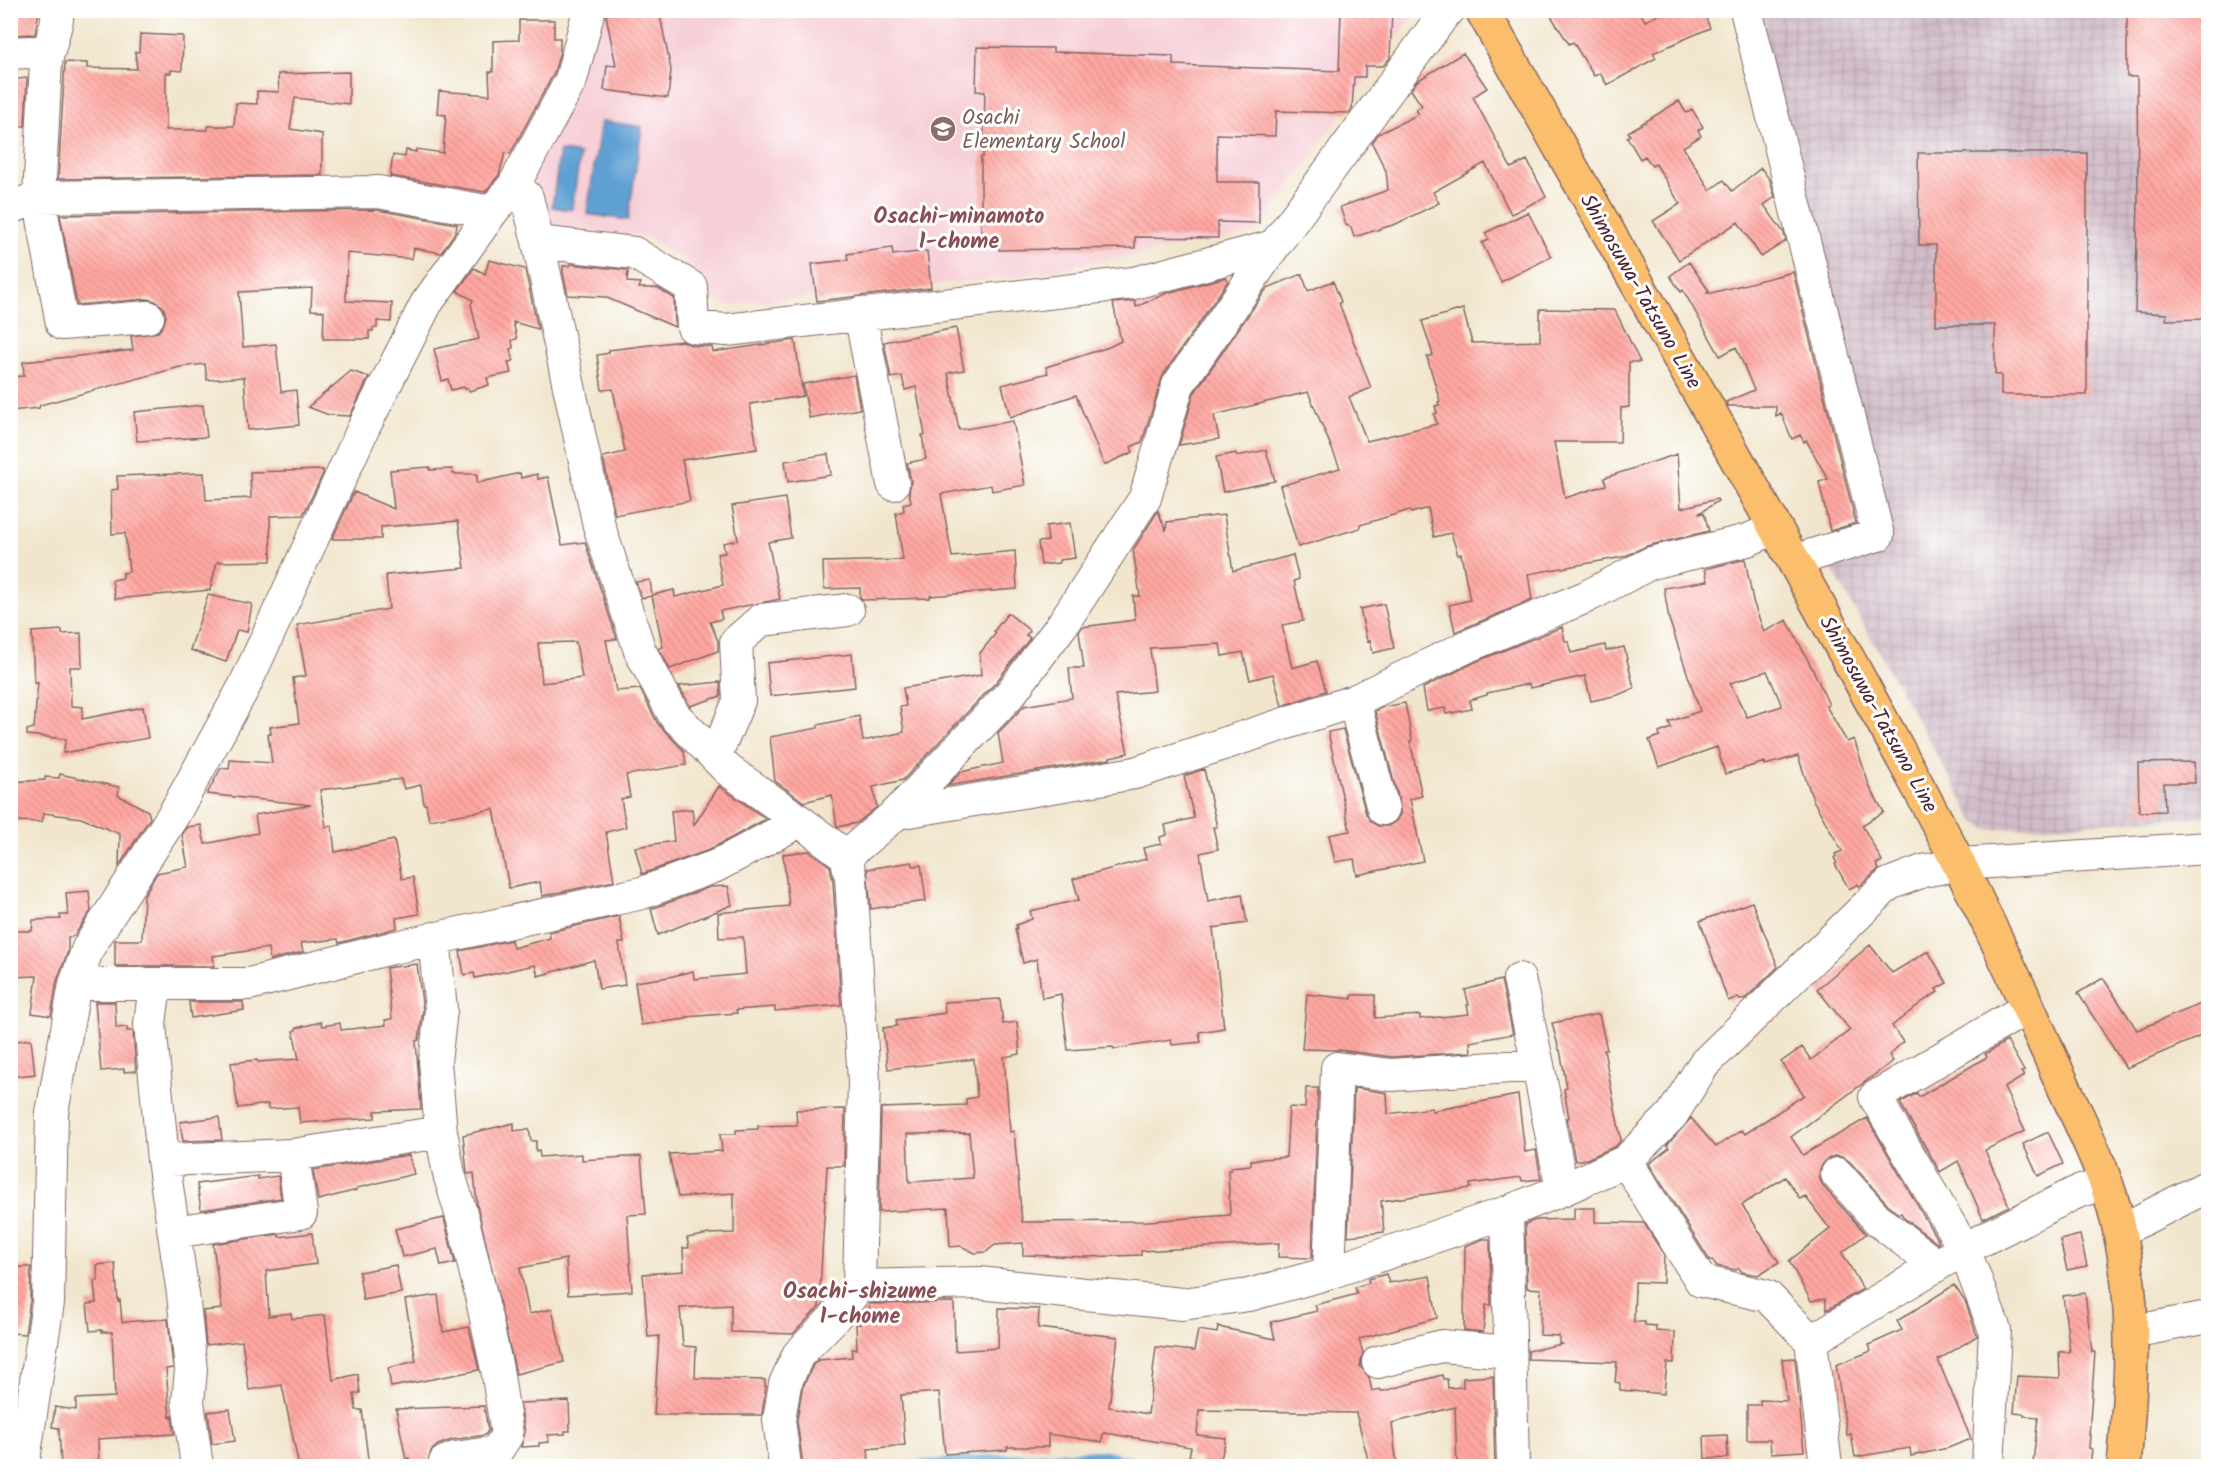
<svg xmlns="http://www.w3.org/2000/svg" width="2219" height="1477" font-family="Kalam,sans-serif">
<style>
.built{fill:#f6cfd7}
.industrial{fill:url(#industrial-grid)}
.water{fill:#61a1d4;stroke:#566080;stroke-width:1.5}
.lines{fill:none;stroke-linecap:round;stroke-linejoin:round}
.stream{stroke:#61a1d4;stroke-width:8}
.building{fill:url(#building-back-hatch);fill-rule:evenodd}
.minor-casing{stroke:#846564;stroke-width:34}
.major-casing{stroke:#846564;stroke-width:36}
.minor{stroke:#fff;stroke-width:32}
.major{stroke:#fabe6d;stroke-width:33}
.labels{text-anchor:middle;stroke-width:6;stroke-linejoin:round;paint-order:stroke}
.education-label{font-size:21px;fill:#785e54;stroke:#fff;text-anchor:start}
.street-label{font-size:21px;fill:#4a1f2b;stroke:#fff}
.neighbourhood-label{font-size:22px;font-weight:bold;fill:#894f54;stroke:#fff}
</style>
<defs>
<pattern id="industrial-grid" width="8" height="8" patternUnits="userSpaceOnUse" patternTransform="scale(1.5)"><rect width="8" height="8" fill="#d1bdc9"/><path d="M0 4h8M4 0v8" fill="none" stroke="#b5a2ad"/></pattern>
<pattern id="building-back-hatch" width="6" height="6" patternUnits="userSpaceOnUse" patternTransform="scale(1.5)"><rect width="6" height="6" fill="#ffa7a1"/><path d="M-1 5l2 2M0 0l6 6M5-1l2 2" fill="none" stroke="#dc8f8b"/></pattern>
</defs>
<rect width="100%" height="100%" fill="#fff"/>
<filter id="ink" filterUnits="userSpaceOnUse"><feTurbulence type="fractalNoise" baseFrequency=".0167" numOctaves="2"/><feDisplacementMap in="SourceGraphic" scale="12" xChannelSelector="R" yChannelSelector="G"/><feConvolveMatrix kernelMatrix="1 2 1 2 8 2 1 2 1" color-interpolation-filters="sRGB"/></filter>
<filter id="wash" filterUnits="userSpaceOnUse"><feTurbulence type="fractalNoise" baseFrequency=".008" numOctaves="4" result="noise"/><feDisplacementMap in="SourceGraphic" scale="24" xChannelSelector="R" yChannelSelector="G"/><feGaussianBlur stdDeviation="1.35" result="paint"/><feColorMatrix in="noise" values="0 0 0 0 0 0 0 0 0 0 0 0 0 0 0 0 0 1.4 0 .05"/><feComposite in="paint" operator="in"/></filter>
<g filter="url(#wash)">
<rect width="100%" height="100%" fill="#f1e6cd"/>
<path class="built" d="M601,11h815l-160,222 -243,44 -284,28 -26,-11 -17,-32 -36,-24 -106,-13 -14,-60z"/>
<path class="industrial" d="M1754,11h454v805l-220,14 -14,-9 -146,-259 61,-18z"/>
<path class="water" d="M601,121l41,6 -14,93 -41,-6z
M560,151l20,3 -8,56 -20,-3z"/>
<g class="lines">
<path class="stream" d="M909,1466l76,-7 115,-5 56,12"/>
</g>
<g id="blocks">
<path class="building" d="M10,10h29l-4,24 -25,1z
M615,10h44l12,60 -3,28 -64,-8 3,-25 9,1 -10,-51 10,-2z
M1341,10h51l-2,48 -7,8h-18v11h-11l-2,32 -3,4 -73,-2 -1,25 -58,-2v48h42v41l-41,-1v16l-83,-1v11l-136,2v-5h-18v-88h2l2,-65 -9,-1 1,-44 76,1v4l120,4v9l166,6z
M1547,10h92l6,11 24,-11h34l7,18 -57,25 3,5 -49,27 -7,-12 -6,3 -21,-34 -4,2z
M2127,10h81v309l-42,1 1,-6 -32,-2 3,-110 -1,-125h-10z
M519,20h35v18h6v14l-6,21 -44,81 -5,-1 -6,22 -14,17 -95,-16 3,-21 12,2 1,-7 10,2v-3l27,4 3,-38 -9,-1 2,-23 51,4 -1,-23h4v-31l26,-1z
M140,34l43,2 -1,35 -11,-1v3h-5v57h42v-4h26l2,-23 21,1v-13l22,1 -1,-18 71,-2v32l-54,-6 -5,31 32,5v41l-264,4 7,-117 22,1v5l50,1 -2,-17h4z
M1463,53l24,35 -14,9 38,71 16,-8 19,37 -35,17 -26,-51 -52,29 6,11 -43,21 -42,13 -3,-10 -5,-2 -6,-18 48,-17 -2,-19 -14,-28 6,-9 41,-20 -3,-4 6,-4 -11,-16 6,-9z
M27,78l-2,48 -15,1v-47z
M1679,101l7,12 6,-4 11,18 -5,3 3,6 -18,11 27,43 14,-10 8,11 29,-23 9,12 5,17 -11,8 20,28 2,8 -25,16 -23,-35 -59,38 -26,-39 27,-17 -24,-40 -4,2 -7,-10 -5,3 -13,-22 3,-2 -2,-3z
M1918,153h169v242h-86v-20h-6v-50h-59v-80h-17z
M377,210l80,14 -1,7 -15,22 -27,-5 -2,11 -65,-6 -1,48 46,2 -1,19 -14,-1v7h-4v3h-4v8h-46l1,-28 -13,-1 1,-22 -73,4 4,55 33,-3 5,48 15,-2 3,35 -51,5 -4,-53 -37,3 -2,-16 -25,3 -140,38 -1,3 -29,3v-34l14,-1 -1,-14 110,-12 -2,-14 27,-4 6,-8 2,-8 -3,-9 -8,-6 -8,-2 -70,6 -17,-90z
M1528,212l23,45 -50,25 -19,-39 7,-3 -4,-7z
M892,248l1,7 34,-4 4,37 -114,13 -5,-37 36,-4 -1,-6z
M489,260l36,9 13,60 -25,-7 4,17 -5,1 1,8 -3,1 3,12 -5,1 3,11 -24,5 2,7 -20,6 -1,-2h-3l-1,-2 -13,3 -3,-11 -6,2 -8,-32 45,-10 -8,-35 2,-4 -16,-9 17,-23 11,6z
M1689,262l20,29 -2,2h4l82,-21 63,251 -26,8 -11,-49 9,-3 -22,-39 -2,2 -4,-7 -8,4 -11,-26 -5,3v-10h-48l-2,-4 28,-12 -18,-43 -16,9 -37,-66 -2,2 -11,-16z
M570,264l58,6 -1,12 14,1 -2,5h19l16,10 1,29 -70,-30 -37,-2 -5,-22v-7h7z
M1302,274l6,17 25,-10 8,21 -2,1 32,85 -22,9 18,44 70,-17 -3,-10 3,-1 -2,-7 4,-1 -1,-3 2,-1 -13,-44 6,-2 -11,-34 41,-12 9,34 68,-2v-32l75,1 25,52h-11v45l-8,1 -1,34h-66l11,56 41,-13 -2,-7 73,-24 4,54 36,-9 1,2 -20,13 6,-1 5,18 -62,15 -24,11 -95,17 4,26 -77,32 -6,-27 21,-5 -9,-46 -3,1 -7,-22 -17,4 -6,-29 -17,5 -1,-3 -50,15v3l-62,19 -18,-61 60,-18 -32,-76 -94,23 5,24 -40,6 15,-52 73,-105z
M1226,277l2,4 -65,94 -21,67 -11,5 2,5 -29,13 -28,-70 -66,22 -8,-32 46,-12 -2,-6 63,-20 12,-6 -8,-38 22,-2 1,6 31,-14z
M956,328l8,42 -16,3 11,57 54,-9 12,64 -33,6 -1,-6 -50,9 11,63 63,-6 2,38 -87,7v2l-67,2 -3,-2v-10l-36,1 -1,-27 80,-2 -7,-47 8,-2 -1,-7 8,-2 -2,-10 2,-11 -4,-18 19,-4 -4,-24h3l-9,-48 -11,3 -3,-14 -11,2 -7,-36z
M795,340l8,56 -53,8 7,45 -75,11 8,41 -75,14 -12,-58 22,-5 -12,-63 -11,1 -5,-35 12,-2v-3l73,-9 9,4 21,2 1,5z
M351,371l18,6 -19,39 -21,-1 -21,-8z
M854,375l6,34 -51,9 -6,-34z
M203,405l4,32 -70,4 -3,-29z
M1266,450l9,31 -52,11 -7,-35 20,-4 1,3z
M828,454l3,21 -43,7 -3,-21z
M430,467v3l22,-1 1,5h24v9l43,-10 1,5 16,-4 1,5 10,-2 14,68 23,-3 32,97 -11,1 10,51 24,-2 18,35 26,27 2,14 -60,10 4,22 -9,2 5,28 -20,5 8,49 -72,15 -2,-14 -31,6 -15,-79 -65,11 -3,-16h-2l-3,-19 -17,4 -3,-10 -81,11 6,37 6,-1 3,26 59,-12 8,39 11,-2 6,37 -23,4 1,10 -58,15 -1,-4 -37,4 2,9 -33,8 -2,-12 -55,8 1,10h-99v-26h27l2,-45 13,-22 31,-6 -6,-32 5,-8 14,-2 4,19 53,-11 -3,-18 56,-10 -104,-11 14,-26 8,1 1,-9 42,3 -4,-29h3l-1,-7 29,-4 -6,-45 13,-2 -9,-51 92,-16 -3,-34 79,-7 -7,-47 -77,6v12h-49l22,-47 40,17 -4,-39zM576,642l6,36 -40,5 -4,-40z
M323,470v4l-20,41 -33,1 1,45 -54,1 -7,28 -95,9 -3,-19 11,-2v-5l6,-1 -4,-39 -13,1 -1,-44 7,-1 -1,-13 87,-3 2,27 45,-2 -1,-26z
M785,498l6,40 -23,4 12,57 -60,12 2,8 -12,3 8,19v10l-48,18 -11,-21 4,-1 -11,-51 -10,2 -6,-16 14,-2 2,15 22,-5 1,7 48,-12 -6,-31 8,-1 -2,-10 15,-3 -6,-34z
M1158,511l8,20 1,-9 57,-7 9,56 60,-16 6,24 -5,2 9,40 -21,4 10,43 25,-7 9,30 -44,15 -9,-32 -23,6 -7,-28 -21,4 -2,-12 -70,4 5,43 -40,4 13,58 -18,4v2l-163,27 14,-14 42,-9 -5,-30 26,-27 48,-8 -3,-30h15l-5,-36 3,-5 53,-7 -2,-24h7l-7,-46z
M1070,523l5,35 -16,2v3l-18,2 -3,-23 10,-1 -2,-15z
M1745,559l8,42 11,31 23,-12 28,54 14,31 -3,1 21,36 7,-3 16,49 14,24 -22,13 20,36 -6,3 3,5 -20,18 -1,-3 -9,5 -14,-25 2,-1 -3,-5 2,-2 -1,-2 7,-3 -29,-51 -15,-44 -33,9v-3l-40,12 -8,-27 -58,20 -10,-27 11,-4 -1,-3 12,-5 -2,-6 31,-11 -31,-92 -5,-31 44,-7 -3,-12zM1767,671l15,35 -35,11 -17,-34z
M208,595l44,9 -5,28 -10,-2 -11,32 -36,-12z
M1384,604l10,44 -21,5 -3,-13 -3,1 -7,-32z
M1008,613l22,18 -4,4 4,3 -33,43 -94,99 -30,7 4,20 -20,16 -20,4 -5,-32 -28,7 -29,-21 -5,-44 48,-9v-3l41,-9 4,25 41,-9 -4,-25 6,-1 -3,-18 78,-13 -1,-22 16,-20 -2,-2z
M1562,627l3,14h3l3,12 34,-8 1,6 18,-4 10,41 -16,7 -27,6 -6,-25 -55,12 -1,-4 -42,9v2l-17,5 2,9 -26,5 -1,-6 -18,3 -4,-23 52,-26z
M62,630v4l19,-1 1,34h-12l1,39 12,1 -1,12 61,-12 5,31 -85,15 3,-14 -39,-4v-5l7,-2 4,-46 -4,1 -2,-51z
M852,654l3,33 -85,9 -3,-33z
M720,682l1,14 -31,10 -11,-20z
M1405,703l7,37 -2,1 12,55 -12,3 13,62 -66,14 -3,-16 -19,3 -6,-27 21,-4 -22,-99 15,-3 23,85 5,8 7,4h10l8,-5 4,-7v-9l-25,-94 8,-4z
M2194,762l1,21h-31l1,28 -26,1 -1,-49z
M1204,769l13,58h-4l5,22 -18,4 8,48 34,-7 5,29 -34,5 11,100 -25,4 2,10 -29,3 -1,-5 -57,9 -1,-2 -45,3 -7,-56 -19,4 -5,-39 -14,4 -8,-34h2l-1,-4 16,-6 -2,-8 49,-11 -6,-21 73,-20 -3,-11 18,-4 -1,-7 7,-2 -2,-10 29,-7 -10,-42z
M60,774l59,13 -1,8 30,16 2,7 -31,48 1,-32 -39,-16 -37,-5 -2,9 -32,-1v-39l35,-2v-3l14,1z
M719,786l47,33 -57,31 -67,24 -7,-27 39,-6 -3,-30 21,-2 2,16z
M809,851l21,15 3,15 8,124 -66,6v-4l-39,3 1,3 -51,4v2l-45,6 -6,-43 34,-5 24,-6 1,8 52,-5 -3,-37 -24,1 -1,-25 71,-7 -6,-52z
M912,862l1,4 8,-1 5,36 -55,8 -4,-40z
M728,886l4,19 -74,30 -7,-26 59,-22z
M89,891l2,20 -17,25 -6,1v14l-11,30 -6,35 -19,-3 5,-37 -27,1v-46h22l1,-11 28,-1 -1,-4h8l-2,-22z
M1752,902l26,65 -32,31 -6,2 -2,-3 -10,4 -28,-80z
M619,916l5,27h-5l6,42 -26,4 -5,-29 -56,16 -3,-11 -60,13 -1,-5 -10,2 -4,-24 51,-11 2,8 37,-10 -1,-6z
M1870,945l22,28 36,-22 19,32 -11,6 2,3 -16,10 -30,24 11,16 -14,13 4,6 -102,76 12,18 64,-37 72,125 -1,1 -34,-26 -3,-5 -2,1 -7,-5 -42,-47 -7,-5 -9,-1 -9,4 -5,9 -1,8 4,9 43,48 -24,19 21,36 -36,21 -2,-11 -14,2 -22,-40 41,-32 -25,-33 -5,3 -15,-22 -43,28 37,57 -21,13 -16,-3 -3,-4 -3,2 -19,-4 -5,-6 -2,1 -61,-97 20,-16 -2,-3 24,-27 25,29 26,-17 3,4 59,-39 -23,-33 21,-15 9,13 39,-30 -33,-41z
M417,964l6,46 -4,30 -3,1 5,68 -46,2v7l-75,5 -2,-16 -30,2v-5l-30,4 -7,-45 26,-3 1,2 41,-3 -6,-28 3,-1v-2l25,-6 1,4 18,-3 1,7 45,-5 -1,-5 7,-1 -6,-51z
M2103,978l34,52 71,-29v32l-82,35 -48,-75z
M1501,980l12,54 -43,8 1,10 -79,5 -53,-7 -37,-1 5,-55 45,5v-4h23v23l45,-3v4l49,-5 -2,-9h2l-4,-15z
M1000,999l3,25 14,-2 3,32 -16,3 6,75 4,-1 8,91 126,-1 82,-6 -2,-45h3v-3l20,-2v-5l35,-3 3,-50 16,1 1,-20h12l-6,170 -34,-1 1,-14 -138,8v4l-55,2 -63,-2v-12l-28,2 -9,7 -11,1 -14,-7 -11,1 -2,-39 -69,4 2,-104 85,-3v-6l11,-2 -3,-38 -86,10 -5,-41 14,-2 -1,-6 49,-7 -1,-11zM969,1133l4,45 -64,4 -2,-48z
M95,1002h20l1,26 11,-1v4h6l3,40 -12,1v-3l-23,2z
M189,1002h54l1,8 -53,8z
M1599,1014l8,36h-3l17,90 -5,6 -29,13 -12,2 -8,-43h2l-5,-29 3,-1 -7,-38h-1l-7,-27z
M31,1039l4,35 -25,3v-35z
M2007,1041l17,30 -3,1 3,4 -20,12 21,43 -40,19 24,56 -26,13 -25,-58 -18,11 -40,-69 17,-10 2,4 68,-40 -2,-3z
M1354,1088l33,5 1,21 44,-6v3l86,-16 7,57 11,-2 5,29 -19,2 -1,-4 -51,7 1,4 -90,13 3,31 -36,4z
M845,1109l-1,57h-17l-8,141 -26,27 -62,-2v-27l-51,3 3,38 13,1 -1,31 70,2v6h1l-4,29h-108l5,-79 -11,1 -5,-63 41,-3 -1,-23h6l-2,-10 22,-4 25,-1v-40l-56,4 -9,-43 53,-3 -2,-17h16v-4l22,-1v-3l39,-1 -1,-15z
M219,1117l3,23 -39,1 -3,-19z
M514,1123v8l15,-2 2,12h5v10l3,-1 1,7 42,-3v6l59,-4 5,58 -19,1 5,76 -64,4 -2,-36 -46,9 9,46 23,-5 12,53 -48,12 -39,-169 -3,-32 -6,1 -1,-2 -4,-37z
M2048,1132l15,32 -25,12 -15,-32z
M409,1155l5,19 -57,14v2l-39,10 -5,-30z
M258,1176v3l20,-3 3,22 -80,12 -4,-26z
M1574,1208h21v14l49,1 20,32 -1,28 -28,-1 -1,40h11v3l11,1v5l19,1 -1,31h-7l-3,31 -44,-4v-7l-5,-1 2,-20 -89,-3v-8l34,-7 -3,-1v-7l-19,-1 1,-46 -14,-1 -2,-64 11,-4 38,-1z
M444,1218l11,45 -14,3 -4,-17 -35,8 -7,-28z
M312,1233l4,31 -50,7 3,45 22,-3 1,6 33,-4 8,65 25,-6 2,19 -6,1 2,16h6l7,57h-70l-17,-82 -33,5 -7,-49 -36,4 -3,-34 19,-2 -9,-65 66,-10v3z
M2080,1235l7,31 -20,4 -7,-30z
M1483,1239h7l1,66h-5l-3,27 -19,-2 1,-84z
M115,1263l3,38 2,-1 2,22 46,-3 5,49 -7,1 4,48 2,-1 2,18 -76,5 1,28h-38l-2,-39 -7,-1 3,-20 21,3v-11l39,-2 -3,-65h-10v-2l-12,1 -3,-27 9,-1 -2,-22h4l-1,-16z
M396,1265l5,28 -38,7 -4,-28z
M13,1267h18l-1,34 -5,33 -15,-1z
M1386,1274l3,9 41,-7 7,42 -78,21 4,14 -3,13 9,11 3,14 8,-2 1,2h3l58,-16 1,4h4l1,9 15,-1v-9l30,-2 2,91h-38l-2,-60 -63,16 5,44h-27l-14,-54 -157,-3 -2,25 29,3 -7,29h-19l1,-8 -12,-3 2,-9 -86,-14 -2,1 -1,8 -54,-8v13h-41v3l-62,4 -6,-62 -38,3 4,50 -37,4 1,13 -29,3 -1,-3 -36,4 -6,-46 5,-31 11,-24 5,-5 34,-3v-8h5l-1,-25h4l-1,-9 3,-4h8l-1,-7 85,-2 1,49 43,-3 1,-40 40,1 -1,19 80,9 -9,70 39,7 8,-67 38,4 4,-21 19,3 1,-6 57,12 -4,-17 46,-11 -2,-6 42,-11 -2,-7 14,-4 -1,-4z
M1954,1285l12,18 11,33 -39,24 33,79 -23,9 -37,8 -1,-8 -55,9 -4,-23 -4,1 -11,-70 35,-14 -2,-6 33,-15 -5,-9z
M2085,1293l7,59h3l-6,83h1l-1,13 3,1 -2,18h-32l-25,-4 5,-46 -14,-1v-2l-10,-1 3,-37 43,2 -1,-26h11l-7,-56z
M438,1295l5,37 26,-5 10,43 -88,17 -3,-19 28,-7 -11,-61z
M1795,1358l9,93 -33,2 -1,-13h-23v-35h13v-5l27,1 -5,-42z
M569,1401l1,30h-5v3l-17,1 1,7 -10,1v3l-18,1 4,-15 -5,-29z
M484,1406l4,25 -3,4 -33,5 -14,5 -7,6 -4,16h-17l-1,-9 -3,1 -10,-50z
M230,1409l5,32 -23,3 -4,-32z
M1727,1435l1,23 -23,1 -1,-23z"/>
</g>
</g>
<g filter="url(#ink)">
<use href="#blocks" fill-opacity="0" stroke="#846564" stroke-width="1.5"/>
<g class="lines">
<defs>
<path id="minor" d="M57,10v10l-11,42 -7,135 23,127 86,-7
M1746,10l132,525 -66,20 -16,7
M10,53l39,-2
M514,185l13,12 11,45 96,11 57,34 2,40 33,3 408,-47 140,-37
M10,208l29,-11 339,-5 114,20
M538,242l61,284 41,125 34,64 54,55 72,51 46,35 5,22 13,203 -5,205 -26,33 -35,36 -13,29 -6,36 6,46
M860,313l33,171
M1354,701l29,108
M715,757l24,-56 -3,-59 25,-22 87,-10
M897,813l238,-40 219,-72 114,-55 118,-49 65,-34 97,-23 27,-12
M846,856l51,-43 114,-120 51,-68 83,-127 33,-113 96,-139 171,-233 4,-3
M434,938l7,72 -6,52 6,70 8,42 14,46 17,71 17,78 10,66 -11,17 -41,6 -10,4 -1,4
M1519,979l19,86
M75,984h174l143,-36 250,-55 74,-27 84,-45
M155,984l-5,40 13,136 20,134 8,76 -3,32 9,64
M163,1160l130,-5 148,-23
M1626,1161l75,120 66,15 44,45 15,125
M1837,1174l43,48 56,43
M1507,1212l6,254
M2120,1231l88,-45
M174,1232l127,-19 -8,-58
M1329,1273l8,-205 54,7 147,-10 24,125
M859,1286l120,-3 203,21 67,-9 80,-22 178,-61 55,-22 64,-29 46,-46 32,-51 185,-180 34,-13 38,-7 247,-16
M2132,1332l76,-15
M1811,1341l153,-92 111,-56 31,-10
M1378,1362l64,-16 68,6
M23,1466l25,-163 4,-190 23,-129 13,-36 86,-134 70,-127 120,-260 62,-123 66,-92 22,-27 57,-105 18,-70
M1988,1466l7,-136 -31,-81 -89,-152 154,-90"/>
<path id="major" d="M1482,10c143,252 287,503 426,758 55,100 104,201 150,306 23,51 51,103 62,158 17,78 11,156 4,234"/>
</defs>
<use href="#minor" class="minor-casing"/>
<use href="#major" class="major-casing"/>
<use href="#minor" class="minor"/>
<use href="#major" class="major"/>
</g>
</g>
<defs>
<symbol id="school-disc" viewBox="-11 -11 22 22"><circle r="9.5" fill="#8d6e63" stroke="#fff"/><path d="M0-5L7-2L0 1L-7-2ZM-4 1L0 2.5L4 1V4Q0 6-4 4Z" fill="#fff"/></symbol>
</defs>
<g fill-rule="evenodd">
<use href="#school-disc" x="928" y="114" width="30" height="30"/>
</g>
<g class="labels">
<g class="education-label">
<text x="962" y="124">Osachi<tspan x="962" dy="24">Elementary School</tspan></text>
</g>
<g class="street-label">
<text transform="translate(1641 291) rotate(60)" y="7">Shimosuwa-Tatsuno Line</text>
<text transform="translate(1879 714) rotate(61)" y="7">Shimosuwa-Tatsuno Line</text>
</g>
<g class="neighbourhood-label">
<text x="959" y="223">Osachi-minamoto<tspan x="959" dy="25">1-chome</tspan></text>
<text x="860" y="1298">Osachi-shizume<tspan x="860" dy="25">1-chome</tspan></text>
</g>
</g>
<rect width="2219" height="1477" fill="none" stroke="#fff" stroke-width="36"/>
</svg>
